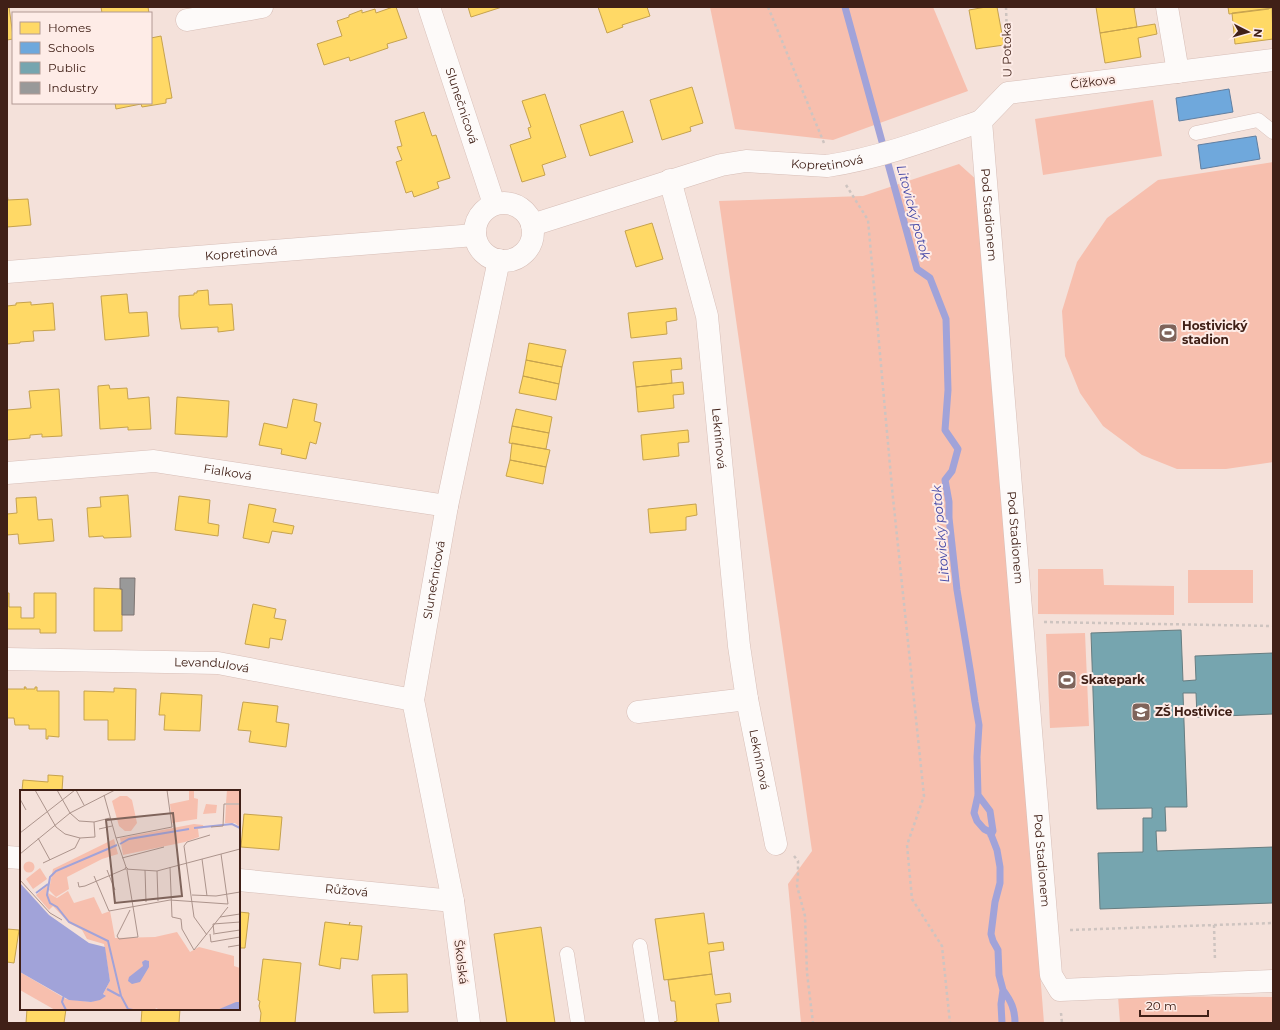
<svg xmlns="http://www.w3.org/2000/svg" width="1280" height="1030" font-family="Montserrat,sans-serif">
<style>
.green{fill:#f7bfae}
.homes{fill:#ffd966;stroke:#c6a24e}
.schools{fill:#6fa8dc;stroke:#617fa1}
.public{fill:#76a5af;stroke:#667d81}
.industry{fill:#999;stroke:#7e7572}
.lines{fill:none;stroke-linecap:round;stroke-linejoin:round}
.stream{stroke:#a1a3d9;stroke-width:7}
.lane-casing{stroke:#d7beb7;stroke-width:15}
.street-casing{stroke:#d7beb7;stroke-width:23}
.path{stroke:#cec4c0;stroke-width:2.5;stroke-dasharray:3 3;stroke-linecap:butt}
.lane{stroke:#fdfaf9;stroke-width:14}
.street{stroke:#fdfaf9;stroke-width:22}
.labels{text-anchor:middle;stroke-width:4;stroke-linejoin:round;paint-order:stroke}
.street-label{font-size:12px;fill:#402017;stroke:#feece7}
.poi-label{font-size:12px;font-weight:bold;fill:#402017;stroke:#feece7;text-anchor:start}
.water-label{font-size:13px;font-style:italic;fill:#4347a6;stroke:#feece7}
.inset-river{fill:none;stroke:#a1a3d9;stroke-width:2}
.inset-road{fill:none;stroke:#ac948c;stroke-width:1}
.view{fill:#7f645b;fill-opacity:0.15;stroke:#7f645b;stroke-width:2}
.inset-edge{fill:none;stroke:#402017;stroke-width:2}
</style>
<rect width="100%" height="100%" fill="#f4e1da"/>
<path class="green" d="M710,7h223l35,84 -135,49 -98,-11z
M1153,100l9,56 -119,19 -8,-56z
M1273,162v300l-47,7h-49l-35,-14 -39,-29 -23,-33 -15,-37 -3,-45 15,-49 30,-44 51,-38z
M959,164l19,17 66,842h-243l-13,-139 24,-33 -93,-650 144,-5z
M1038,569h65l1,16 70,1v29l-136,-1z
M1188,570h65v33h-65z
M1085,633l4,93 -39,2 -4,-94z
M1118,996l155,1v26h-153z"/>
<path class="homes" d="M7,7h2l4,29v3l-6,1z
M101,7h47l1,6h-47z
M393,7h3l11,31 -20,6 1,4 -38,13 -1,-4 -25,8 -7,-21 25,-8 -5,-15 12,-4v-2l13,-5v3l13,-4 1,4z
M468,7h34l-31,10z
M598,7h49l3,9 -28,9 1,2 -16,6z
M986,7h11l7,38 -28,4 -7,-39z
M1096,7h43l-5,1 3,19 -37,6z
M1228,7h41v2l-40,5z
M1272,8l1,31 -38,5 -3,-31z
M1155,24l2,10 -19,4 3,19 -36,6 -5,-30z
M161,36l11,62 -6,1v4l-24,4 -1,-3 -25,5 -1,-6h36v-65z
M692,87l11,36 -13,4 1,4 -29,9 -12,-40z
M545,94l21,63 -24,8 3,10 -23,7 -12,-37 21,-7 -3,-10 3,-1 -9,-26z
M623,111l10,31 -43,14 -10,-31z
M424,112l8,24 4,-1 14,43 -13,4 2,6 -25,9 -2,-6 -6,2 -10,-31 6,-2 -5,-13 5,-1 -7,-25z
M7,193l1,7 20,-1 3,26 -24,2z
M652,223l11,36 -27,8 -11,-36z
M208,290l1,15 23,-1 2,26 -16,2v-5l-37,2 -2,-13v-20l15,-1v-2h3v-2z
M127,294l2,19 18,-1 2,24 -44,4 -4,-44z
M31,302v3l22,-2 2,27 -22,1 1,10 -14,1v1l-13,1v-38l9,-1v-2z
M676,308l1,12 -11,2 1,12 -36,4 -3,-25z
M529,343l37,7 -4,17 -36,-7z
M681,358l1,11 -11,1 1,13 -36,4 -3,-25z
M526,360l36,7 -3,17 -36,-8z
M523,376l36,8 -3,16 -37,-7z
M683,382l1,12 -11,1 1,13 -36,4 -2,-25z
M109,385l1,4 17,-1 1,11 21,-2 2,32 -23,1v-3l-28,2 -2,-39v-4z
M59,389l3,47 -20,1v-3l-12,1v3l-23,2v-30l24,-2 -2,-17z
M177,397l52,4 -2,36 -52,-3z
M293,399l24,5 -3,17 7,2 -5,21 -6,-2 -4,17 -25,-5 1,-5 -23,-4 5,-22 23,5z
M516,409l36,8 -3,16 -37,-7z
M512,426l37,7 -3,16 -37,-6z
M688,430l1,12 -11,1 1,13 -36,4 -2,-25z
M512,443l38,7 -4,17 -36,-7z
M510,460l36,7 -3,17 -37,-8z
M128,495l3,42 -27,1 -1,-2 -14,1 -2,-29 14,-1 -1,-10z
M179,496l31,4 -2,23 11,2 -1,11 -43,-6z
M36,497l2,23 14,-1 2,22 -35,3 -1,-10 -11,1v-21l10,-1 -1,-15z
M249,504l27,5 -3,13 21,4 -2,8 -20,-3 -3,12 -26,-5z
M696,504l1,11 -11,2v13l-36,3 -2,-24z
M94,588l28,1v42h-28z
M7,593h2v14h12v11h13v-25h22v40h-16v-4h-33z
M253,604l23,5 -2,9 12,2 -4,20 -12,-2 -1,10 -24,-4z
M24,687h2v2h9v-2h2v4h22v46l-11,-1v3h-2v-10h-17v-4h-14l-1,-7h-7v-29h18z
M114,688l22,1 -1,51h-27v-20h-24v-29l30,1z
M161,693l41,2 -2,36 -36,-1 1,-15h-6z
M243,702l35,4 -2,16 13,2 -3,23 -37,-5 2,-11 -13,-1z
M48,775l15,1 -1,15h-40l1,-11 25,2z
M244,814l38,3 -3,33 -38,-3z
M239,912l10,1 -4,35h-6z
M704,913l4,31 15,-2 1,8 -15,2 3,22 -48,6 -9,-61z
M325,922l24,3 1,-3 -1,3 13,1 -4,34 -17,-2 -1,11 -21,-4z
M541,927l14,96h-48l-13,-89z
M7,929l12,1 -5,33 -7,-1z
M263,959l38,4 -6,60h-35l1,-10 -2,-7 1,-5 -2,-1z
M407,974l1,38 -34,1 -2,-38z
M712,974l3,21 15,-2 1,9 -15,2 3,19h-45v-1l3,-1 -2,-20h-4l-3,-21z
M27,1009h39l-2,14h-38z
M142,1009h38l-1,14h-38z"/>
<path class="schools" d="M1229,89l4,23 -54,9 -3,-23z
M1256,136l4,23 -59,10 -3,-24z"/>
<path class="public" d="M1181,630l2,51 13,-1 -1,-24 78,-3v61l-76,3 -1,-24h-13l4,114h-22l1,24h-10l1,20 116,-4v56l-173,6 -2,-56 45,-1v-34h9v-10l-55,1 -6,-176z"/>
<path class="industry" d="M120,578h15l-1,37h-12v-26h-2z"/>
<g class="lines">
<path class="stream" d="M845,7l72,262 13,9 16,41 2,71 -3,40 13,19 -6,22 -7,9 4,22v16l8,72 14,85 4,27 4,23 -2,32 1,38 -4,18 3,8 7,8 6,3 7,18 3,17v16l-5,19 -4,32 2,7 5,9 1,25 4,15 -2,14 1,19
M978,795l12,16 3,20 -2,4
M1003,990c8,11 12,19 12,33"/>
<defs>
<path id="lane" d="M1196,133l62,-13 15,12
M640,946l12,77
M567,954l11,69"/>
<g id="street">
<path id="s1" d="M429,7l65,197"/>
<path d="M1167,7l11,65"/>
<path d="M187,20l75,-13"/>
<path id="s2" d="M1273,60l-265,33 -27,28 70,854 9,15 213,-9"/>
<path id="s3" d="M670,180l37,136 32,330 8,53 29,145"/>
<circle cx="504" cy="232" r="29"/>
<path id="s4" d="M532,225l189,-60 25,-4 81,5c53,-8 103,-27 154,-45"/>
<path id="s5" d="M7,272l468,-37"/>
<path id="s6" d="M7,473l147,-12 293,45"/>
<path id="s7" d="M7,659l211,4 195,37"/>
<path d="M638,712l109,-13"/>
<path d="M7,857l14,1"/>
<path id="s8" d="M239,880l214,21"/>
<path id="s9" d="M469,1023l-16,-122 -40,-201 34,-194 52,-246"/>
</g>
</defs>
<use href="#lane" class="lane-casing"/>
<use href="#street" class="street-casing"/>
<path class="path" d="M768,7l56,136
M1006,7l2,63
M846,185l22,35 24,268 32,308 -17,49 5,54 30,47 8,77
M1044,622l229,4
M794,856l4,5v13l-1,12 8,30 2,57 6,50
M1214,925l1,36
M1070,930l203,-7
M1061,1013l1,10"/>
<use href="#lane" class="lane"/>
<use href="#street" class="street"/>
</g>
<defs>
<symbol id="stadium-square" viewBox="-11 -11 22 22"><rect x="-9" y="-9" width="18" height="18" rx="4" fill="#7f645b" stroke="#feece7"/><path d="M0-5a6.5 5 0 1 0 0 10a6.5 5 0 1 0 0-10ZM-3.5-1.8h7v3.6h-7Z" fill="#fff"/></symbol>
<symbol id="school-square" viewBox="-11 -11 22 22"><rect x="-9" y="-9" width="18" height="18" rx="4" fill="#7f645b" stroke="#feece7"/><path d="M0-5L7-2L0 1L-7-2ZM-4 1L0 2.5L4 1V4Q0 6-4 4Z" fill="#fff"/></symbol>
</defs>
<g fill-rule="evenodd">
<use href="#stadium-square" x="1157" y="322" width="22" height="22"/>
<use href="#stadium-square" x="1056" y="669" width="22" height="22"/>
<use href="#school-square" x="1130" y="701" width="22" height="22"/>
</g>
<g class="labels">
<g class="street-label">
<text transform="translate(1007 50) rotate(-91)" y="4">U Potoka</text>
<text transform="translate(1093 82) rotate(-7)" y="4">Čížkova</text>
<text dy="4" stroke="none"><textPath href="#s1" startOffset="104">Slunečnicová</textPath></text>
<text dy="4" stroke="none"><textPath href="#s4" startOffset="305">Kopretinová</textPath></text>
<text dy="4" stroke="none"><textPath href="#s2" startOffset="400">Pod Stadionem</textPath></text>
<text dy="4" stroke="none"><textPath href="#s5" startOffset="235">Kopretinová</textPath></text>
<text dy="4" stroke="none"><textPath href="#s3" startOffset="264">Leknínová</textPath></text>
<text dy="4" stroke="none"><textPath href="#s6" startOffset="222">Fialková</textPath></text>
<text dy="4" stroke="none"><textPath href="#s2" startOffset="724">Pod Stadionem</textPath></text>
<text dy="4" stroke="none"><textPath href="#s9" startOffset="450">Slunečnicová</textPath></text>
<text dy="4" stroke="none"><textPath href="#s7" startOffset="205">Levandulová</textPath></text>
<text dy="4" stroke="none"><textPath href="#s3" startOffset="588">Leknínová</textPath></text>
<text dy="4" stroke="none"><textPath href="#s2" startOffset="1048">Pod Stadionem</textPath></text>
<text dy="4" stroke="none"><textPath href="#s8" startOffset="108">Růžová</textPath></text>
<text transform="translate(461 962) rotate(83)" y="4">Školská</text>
</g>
<g class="poi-label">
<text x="1182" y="330">Hostivický<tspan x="1182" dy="14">stadion</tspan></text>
<text x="1081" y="684">Skatepark</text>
<text x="1155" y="716">ZŠ Hostivice</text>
</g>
<g class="water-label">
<text transform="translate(914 212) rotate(75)" y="5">Litovický potok</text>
<text transform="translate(940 534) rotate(-95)" y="5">Litovický potok</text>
</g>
</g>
<g transform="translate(20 790)">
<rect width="220" height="220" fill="#f4e1da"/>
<path d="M169,0h5v8l4,1 -1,20 -25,4 -2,-19 19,-4zM207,0h13v13h-14zM100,6h7l5,4 5,23 -6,8h-6l-6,-5 -7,-25zM186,14l11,1 -1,8 -13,1zM206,15h14v22l-5,-4h-10zM174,34l9,1 1,3 -6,1 1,8 -14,5 -62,13 -3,-17zM94,49l4,15 -16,5 -35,18 2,12 -13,8 -7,-7 4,-21zM3.5 77a5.5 5.5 0 1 1 11 0a5.5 5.5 0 1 1-11 0ZM20,78l7,11 -14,10 -7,-10zM29,94l-1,9 9,5 11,-7 6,12 20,-6 8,17 8,-3 5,27 40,-1 22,-5 13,20 9,-5 35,9v10l6,2v34l-23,8h-57l-4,-2 -1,2h-100l-35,-20v-18l46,27 25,3 14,-7 -2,-1 7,-13 -6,-37 -17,-5 -5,-9 -13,-7 -16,-17 -4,4 -13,-15z" fill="#f7bfae"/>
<path d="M0,93l29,32 40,28 16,4 5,34 -7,13 3,2 -6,4 -9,2 -22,-2 -49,-28zM125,170l4,1v6l-9,15 -8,2 -4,-3 1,-4 14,-11 -1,-4zM216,212h4v8h-23z" fill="#a1a3d9"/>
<path class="inset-river" d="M174,38l38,-4 8,4M100,54l9,-5 60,-10M97,55l-61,26 -6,6 -3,18 3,8 7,4 12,15 39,19 13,55 7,13 5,1M16,103l12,-9M87,199l13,7M44,205l-2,7 4,8"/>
<path class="inset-road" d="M15,0l21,37 9,7 15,4 15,-1 -1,-15M37,0l13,23 9,8 15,1 16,-4M56,0l8,15M84,5l12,43 56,-11 -5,-37M0,9l6,11M191,37l12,-1 1,-22h16M79,39l13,-3M0,43l55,-43M18,48l12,22M96,48l10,29M0,64l50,-41 45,-23M201,64l7,50M102,68l42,-11M182,69l5,37M23,73l32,-15 5,-10M150,77l2,50M108,79l-2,-2 -1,2 32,2 83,-22M87,80l8,20M107,80l11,67 -19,2 -2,-3 13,-26M125,80l1,32M137,81l1,30M74,86l15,35 61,-11 58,4M0,90l30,33 12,7M58,92l1,5 6,-1 40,-17M172,105l24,1 24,-4M152,127l9,2 1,10 12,21 34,-43M200,127l20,-3M194,143l-1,-9 27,-2M190,144l1,8 29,-5M193,144l27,-4M187,145l-13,-18 -10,-71 3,-4 23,-7M208,157l12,-2"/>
<path class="view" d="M153,23l9,83 -67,7 -9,-83z"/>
<rect width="220" height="220" class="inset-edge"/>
</g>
<rect width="1280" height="1030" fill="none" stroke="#402017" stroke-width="16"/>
<rect x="12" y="12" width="140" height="92" fill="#feece7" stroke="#b29a94"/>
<rect x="20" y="22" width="20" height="12" fill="#ffd966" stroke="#b29a94"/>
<text x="48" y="32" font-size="12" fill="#402017">Homes</text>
<rect x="20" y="42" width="20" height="12" fill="#6fa8dc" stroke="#b29a94"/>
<text x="48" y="52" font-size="12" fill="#402017">Schools</text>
<rect x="20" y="62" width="20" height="12" fill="#76a5af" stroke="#b29a94"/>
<text x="48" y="72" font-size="12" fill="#402017">Public</text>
<rect x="20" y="82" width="20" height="12" fill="#999999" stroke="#b29a94"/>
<text x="48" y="92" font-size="12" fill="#402017">Industry</text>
<g transform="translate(1248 32) rotate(96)" stroke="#feece7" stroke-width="3" paint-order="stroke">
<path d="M0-3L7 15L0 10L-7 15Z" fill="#402017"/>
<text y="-6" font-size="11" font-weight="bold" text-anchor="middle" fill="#402017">N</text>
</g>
<path d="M1140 1010v6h68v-6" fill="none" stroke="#402017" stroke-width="2"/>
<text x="1146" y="1010" font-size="12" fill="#402017" stroke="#feece7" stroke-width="3" paint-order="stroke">20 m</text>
</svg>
